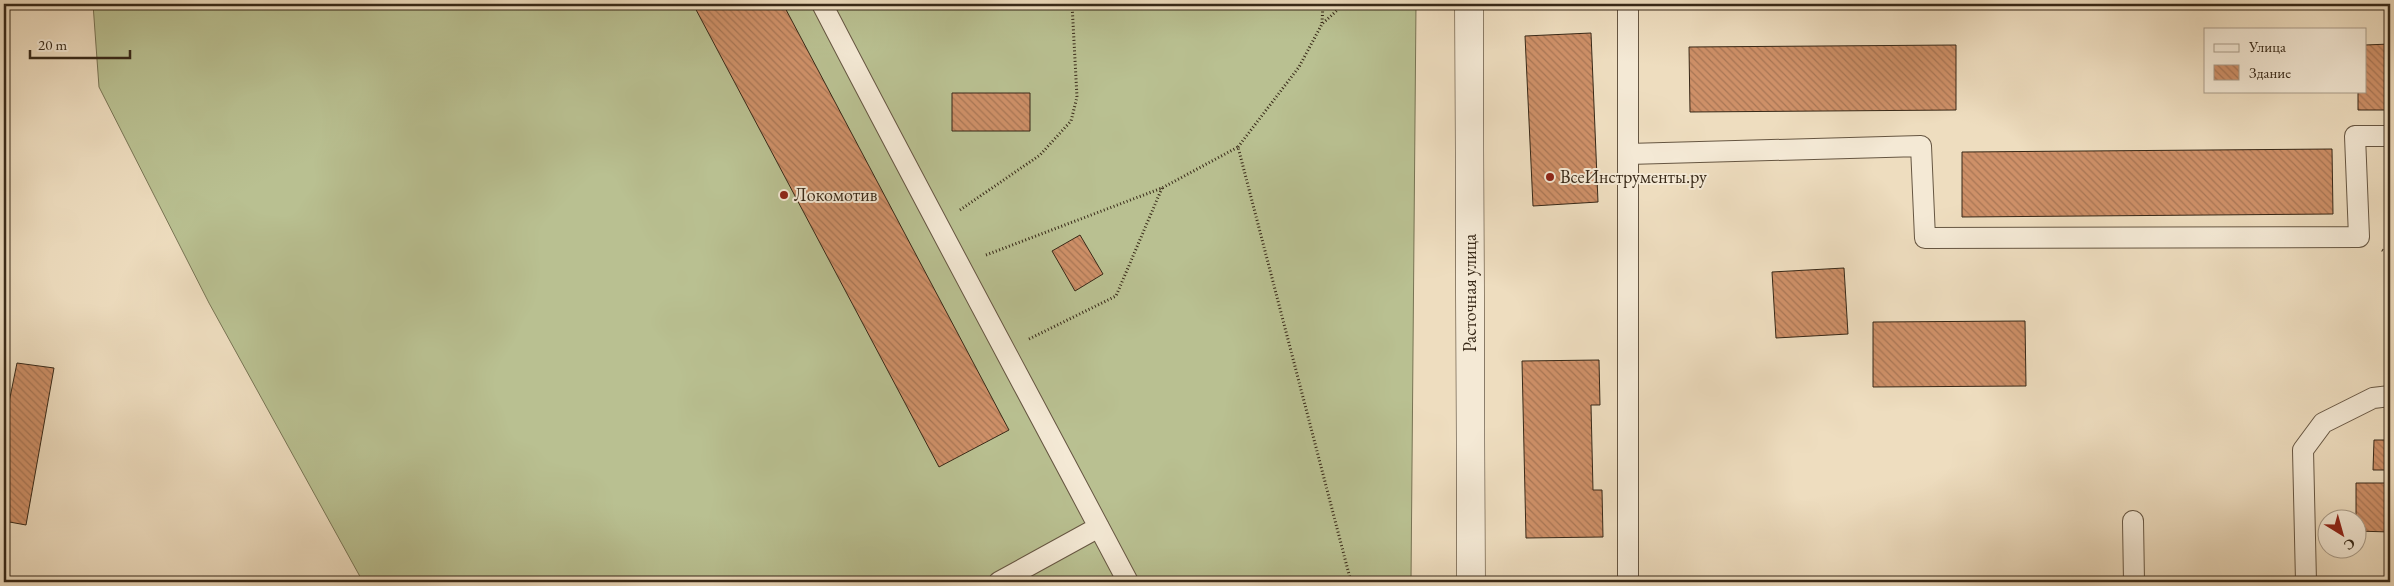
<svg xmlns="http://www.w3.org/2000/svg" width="2394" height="586" font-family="'EB Garamond',serif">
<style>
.pitch{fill:#b9c091;stroke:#787454}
.building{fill:url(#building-back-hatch);stroke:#382918}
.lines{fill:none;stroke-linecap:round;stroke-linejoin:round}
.lane-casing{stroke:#665642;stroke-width:22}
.secondary-casing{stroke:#382918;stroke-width:29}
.path{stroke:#382918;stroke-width:3;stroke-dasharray:1 2.5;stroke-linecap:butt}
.lane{stroke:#f4e9d5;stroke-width:20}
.secondary{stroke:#f4e9d5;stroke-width:28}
.poi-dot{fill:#8f2418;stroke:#f4e9d5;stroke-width:2}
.labels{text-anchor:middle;stroke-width:4;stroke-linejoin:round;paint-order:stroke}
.poi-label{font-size:18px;fill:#382918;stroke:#f4e9d5;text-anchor:start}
.street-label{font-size:18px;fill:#382918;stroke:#f4e9d5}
</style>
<defs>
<pattern id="building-back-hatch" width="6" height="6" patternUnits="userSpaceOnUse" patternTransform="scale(1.25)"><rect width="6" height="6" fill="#ce9068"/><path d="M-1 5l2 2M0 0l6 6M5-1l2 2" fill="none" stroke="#a87655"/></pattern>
</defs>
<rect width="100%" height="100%" fill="#eeddbf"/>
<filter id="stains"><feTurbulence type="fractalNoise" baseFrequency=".004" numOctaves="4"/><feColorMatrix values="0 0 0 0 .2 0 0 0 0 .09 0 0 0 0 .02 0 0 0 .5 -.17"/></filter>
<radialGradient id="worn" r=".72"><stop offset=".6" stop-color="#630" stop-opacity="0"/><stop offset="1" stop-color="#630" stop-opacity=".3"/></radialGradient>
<path class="pitch" d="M93,4h1323l-5,578h-1048l-154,-279 -110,-216z"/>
<path class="building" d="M693,4h90l226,426 -70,37z
M1591,33l7,169 -65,4 -8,-170z
M2390,44v66h-32v-19h7v-46z
M1956,45v65l-266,2 -1,-65z
M952,93h78v38h-78z
M2332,149l1,65 -371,3v-65z
M1080,235l23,39 -28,17 -23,-40z
M1844,268l4,66 -72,4 -4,-66z
M2025,321l1,65 -153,1v-65z
M1599,360l1,45h-9l2,85h9l1,47 -77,1 -4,-177z
M17,363l37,5 -28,157 -22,-4v-94z
M2374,440h16v30h-17z
M2356,483h34v49l-34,-1z"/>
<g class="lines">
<defs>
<path id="lane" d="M822,4c100,193 204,385 306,578
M1628,154l293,-8 4,92 434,-1 -4,-101h35
M2133,521l1,61
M999,582l100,-55
M1628,582v-578
M2306,582l-3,-132 20,-27 50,-25 17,-2"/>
<path id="secondary" d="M1469,4l2,578"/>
</defs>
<use href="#lane" class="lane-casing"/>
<use href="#secondary" class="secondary-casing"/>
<path class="path" d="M1322,23l1,-19
M1238,147l61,-80 23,-43 22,-20
M960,210l80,-55 31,-34 6,-24 -5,-93
M2382,250l8,5
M986,255l176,-67 76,-41 113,435
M1029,339l87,-43 46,-108"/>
<use href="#lane" class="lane"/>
<use href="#secondary" class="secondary"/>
</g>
<g class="poi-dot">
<circle cx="1550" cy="177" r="5"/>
<circle cx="784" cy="195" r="5"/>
</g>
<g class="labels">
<g class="poi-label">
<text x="1560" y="183">ВсеИнструменты.ру</text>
<text x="794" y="201">Локомотив</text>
</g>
<g class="street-label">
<text transform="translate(1470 293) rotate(-90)" y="6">Расточная улица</text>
</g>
</g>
<rect width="2394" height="586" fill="none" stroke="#eeddbf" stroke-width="20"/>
<rect x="5" y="5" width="2384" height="576" fill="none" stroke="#382918" stroke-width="2.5"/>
<rect x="10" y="10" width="2374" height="566" fill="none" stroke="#382918"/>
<rect x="2204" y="28" width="162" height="65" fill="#f4e9d5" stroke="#a99c89"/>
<rect x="2214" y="44" width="25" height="8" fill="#f4e9d5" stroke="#a99c89"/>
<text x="2249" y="52" font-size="15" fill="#382918">Улица</text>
<rect x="2214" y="65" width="25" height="15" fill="url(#building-back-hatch)" stroke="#a99c89"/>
<text x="2249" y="78" font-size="15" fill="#382918">Здание</text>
<g transform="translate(2342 534) rotate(143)"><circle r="24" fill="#f4e9d5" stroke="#a99c89"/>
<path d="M0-4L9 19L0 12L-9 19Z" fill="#8f2418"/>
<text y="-8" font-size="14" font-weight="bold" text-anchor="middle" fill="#382918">С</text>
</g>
<path d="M30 50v8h100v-8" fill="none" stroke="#382918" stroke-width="2.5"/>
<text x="38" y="50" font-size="15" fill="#382918" stroke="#f4e9d5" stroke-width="4" paint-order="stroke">20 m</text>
<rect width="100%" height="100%" filter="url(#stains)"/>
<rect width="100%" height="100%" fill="url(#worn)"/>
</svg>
